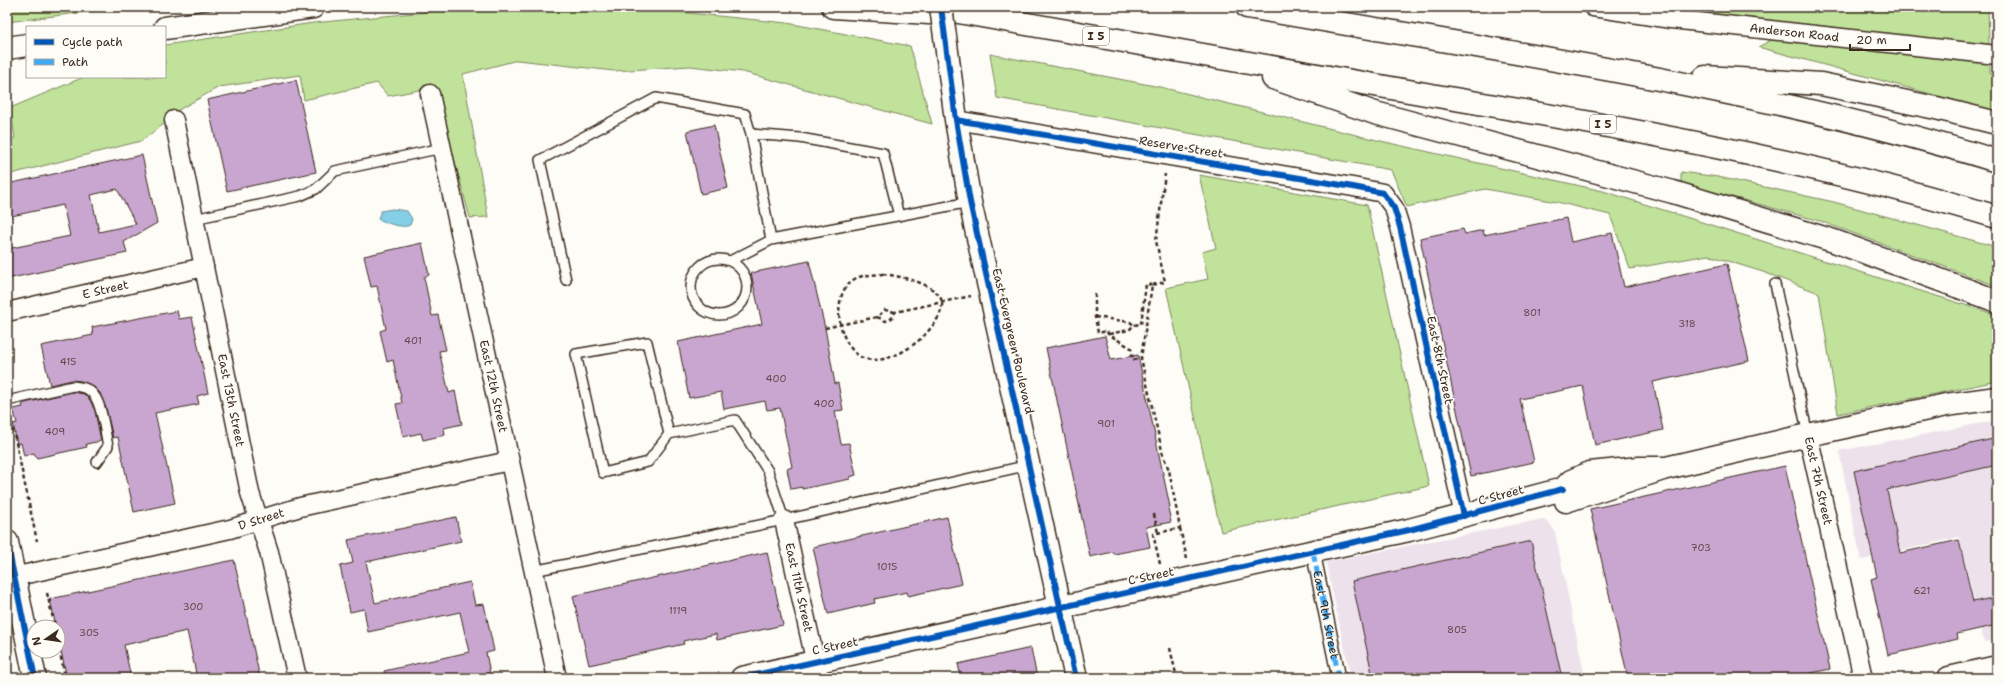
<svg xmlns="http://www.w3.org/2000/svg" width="2004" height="685" font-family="'Shantell Sans',sans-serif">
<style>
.built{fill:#ede2eb}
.green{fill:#c0e29b;stroke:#7e865c}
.water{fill:#84cfe5;stroke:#678d95}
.building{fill:#c8a6d0;stroke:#3b2a1e;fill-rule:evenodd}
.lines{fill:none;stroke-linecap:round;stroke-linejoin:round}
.service-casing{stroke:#3b2a1e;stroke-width:12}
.pedestrian-casing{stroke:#3b2a1e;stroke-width:16}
.minor-casing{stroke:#3b2a1e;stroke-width:21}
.tertiary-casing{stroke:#3b2a1e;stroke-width:25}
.secondary-casing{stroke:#3b2a1e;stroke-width:25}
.motorway-casing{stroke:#3b2a1e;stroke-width:25}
.path{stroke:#3b2a1e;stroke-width:2.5;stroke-dasharray:4 3;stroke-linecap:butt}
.service{stroke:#fdfcf7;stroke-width:9}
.pedestrian{stroke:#fdfcf7;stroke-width:13}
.minor{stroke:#fdfcf7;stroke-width:18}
.tertiary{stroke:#fdfcf7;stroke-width:22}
.secondary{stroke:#fdfcf7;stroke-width:22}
.motorway{stroke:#fdfcf7;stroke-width:22}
.tertiary-bridge-casing{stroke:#3b2a1e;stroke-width:25;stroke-linecap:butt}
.tertiary-bridge{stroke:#fdfcf7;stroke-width:22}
.quiet{stroke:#3fa9f5;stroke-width:5;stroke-dasharray:10 5;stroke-linecap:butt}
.cycleway-casing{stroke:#fdfcf7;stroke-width:8}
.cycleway{stroke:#0057b8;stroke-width:6}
.labels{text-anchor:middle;stroke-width:3.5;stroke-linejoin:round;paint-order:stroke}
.number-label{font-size:10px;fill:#5e494a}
.shield{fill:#fdfcf7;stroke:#75695f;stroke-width:1}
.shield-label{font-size:11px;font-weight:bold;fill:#3b2a1e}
.street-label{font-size:12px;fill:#3b2a1e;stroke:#fdfcf7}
</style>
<rect width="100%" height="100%" fill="#fdfcf7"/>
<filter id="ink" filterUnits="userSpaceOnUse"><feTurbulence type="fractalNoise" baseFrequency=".025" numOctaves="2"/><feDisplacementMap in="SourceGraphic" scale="8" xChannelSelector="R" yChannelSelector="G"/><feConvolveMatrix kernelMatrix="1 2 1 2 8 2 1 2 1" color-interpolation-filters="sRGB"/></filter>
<g filter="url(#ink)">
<path class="built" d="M1997,420v220l-13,2 -25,-105 -98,23 -22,-109z
M1543,519l8,6 4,7 30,146h-234l-25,-116z"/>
<path class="green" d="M7,7h118l-118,15z
M476,7h153l158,16 123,23 22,78 -189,-52 -53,-6 -76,5 -96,-11 -55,14 25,143 -18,1 -35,-131 -47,9 -11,-13 -73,17 -4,-25 -81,12 -44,25 -11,12 -23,17 -134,34v-35l8,-2 -5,-30 74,-31h81v-32l148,-22z
M1597,7h391l2,67 7,2v36l-239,-65 29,-15z
M990,54l170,33 229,56 214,48 394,124v66l-159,33 -19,-121 -56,-21 -55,-17 -78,14 -20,-54 -53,-13 -72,-13 -78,18 -16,-37 -394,-72z
M1681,172l37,5 116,25 163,45v39l-177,-65 -124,-34 -15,-3z
M1199,175l168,30 62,281 -208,46 -55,-244 42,-9 -6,-27 14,-4z"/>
<path class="water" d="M392,209l15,2 5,8 -2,6c-5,4 -27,-2 -32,-7l3,-7z"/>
<path class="building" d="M296,80l20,92 -89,19 -20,-91z
M714,125l14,63 -27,6 -14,-63z
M142,155l15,68 -33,19 3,11 -120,26v-30l63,-13 -7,-31 -56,12v-33zM117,189l19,35 -37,8 -8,-37z
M1566,218l5,24 41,-9 12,54 103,-23 22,97 -96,21 10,48 -68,15 -12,-59 -63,13 14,63 -63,14 -51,-238 43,-9 2,5 18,-4 1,5z
M422,243l7,32 -5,2 8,39 6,-1 8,35 -7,1 10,42 6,-2 7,33 -18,4 1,7 -22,5 -2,-7 -18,4 -7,-33 6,-1 -9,-43 -6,2 -7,-31 6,-2 -9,-43 -6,1 -7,-31z
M809,261l16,67 10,56 3,-1 5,27 -8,1 6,33 8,-1 7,32 -6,2v2l-48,10v-2l-11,2 -4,-20 5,-2 -12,-59 -13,2 -2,-9 -41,8 -3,-17 -32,6 -11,-56 84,-18 -11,-51z
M177,311l2,8 13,-2 16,76 -11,3 2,8 -44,9 20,90 -41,9 -16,-75 -5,1 -7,-30 -6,-15 -8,-8 -11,-4 -9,-1 -22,5 -9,-39 52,-11 -1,-8z
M1105,336l6,24 27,-5 32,152 -2,1 3,14 -25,5 4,20 -36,7 -1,-2 -23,5 -44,-209z
M73,392l11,2 6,6 5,11 6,30 -15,3 1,3 -50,11 -3,-5 -10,3 -3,-13 -4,1 -4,-20 4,-1 -4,-14 10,-2 -1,-2 3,-2z
M1997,438v27l-110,25 13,63 59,-13 14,62 24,-5v28l-40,9 1,5 -70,16 -17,-76 6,-2 -23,-106z
M1785,466l45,203 -41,9h-161l-38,-169z
M456,517l5,24 -95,21 9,41 95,-21 5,23 9,-1 10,47 -8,2 4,20 -21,5h-84l-1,-7 85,-19 -9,-40 -92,20 -4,-23 -14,3 -10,-46 13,-3 -5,-23z
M947,517l15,67 -54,12 -1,-4 -33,7 1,4 -47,11 -15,-67z
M1531,541l31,137h-189l-21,-97z
M767,552l16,73 -66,15 -1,-6 -33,7 1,3 -95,21 -16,-69z
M234,560l26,118h-63l-10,-47 -63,14 7,33h-64l-9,-40v-11h-2l-6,-28z
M1031,648l6,30h-76l-3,-14z"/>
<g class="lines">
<defs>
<path id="service" d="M194,219l106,-23 16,-7 19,-18 107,-23
M771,240l-20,-106 49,4 83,15 16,63
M691 287a28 28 0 1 1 56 0a28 28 0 1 1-56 0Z
M730,261l41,-21 199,-38
M566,280l-26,-120 116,-62 89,16 6,20
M1775,284l33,151
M7,401l66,-15c7,1 13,1 18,6 11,8 14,41 17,54l-11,16
M669,434l-22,-92 -71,12 27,119 45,-11 21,-28 66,-14 33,51 16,49
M533,571l251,-51 245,-55"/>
<g id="pedestrian">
<path id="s1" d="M1313,552l26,126"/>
</g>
<g id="minor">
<path id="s2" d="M1593,7l78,12 326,36"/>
<path id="s3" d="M430,94l127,584"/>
<path id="s4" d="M174,120l76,373 19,59 28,126"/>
<path d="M956,120l397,67 30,6 11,15 6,19 64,289"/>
<path id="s5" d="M7,312l197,-45"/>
<path id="s6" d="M1808,435l55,243"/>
<path id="s7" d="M784,520l35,158"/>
<path id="s8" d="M13,577l217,-48 70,-22 209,-46"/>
</g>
<path id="tertiary" d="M946,44l10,76 14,82 106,476
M1566,501l97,-32
M1949,678l48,-11"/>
<path id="secondary" d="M7,542l28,136
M742,678l667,-148 154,-41 8,-8 19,-8 49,-5h27l142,-33"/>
<path id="motorway" d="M833,7l112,7
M930,7c169,30 338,59 507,89 188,32 376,65 560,121
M1247,7c251,44 506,79 750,154
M165,28l148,-21
M7,48l20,-3
M1705,77l116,7 115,24 61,15
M1273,78l102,35 298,79 161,49 163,60
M1808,435l138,-30 51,-7"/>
</defs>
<use href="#service" class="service-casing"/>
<use href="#pedestrian" class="pedestrian-casing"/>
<use href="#minor" class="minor-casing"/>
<use href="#tertiary" class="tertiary-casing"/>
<use href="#secondary" class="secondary-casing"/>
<use href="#motorway" class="motorway-casing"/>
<path class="path" d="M883,274c16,2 53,9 59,27 1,5 -1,10 -3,15 -12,22 -40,44 -66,44 -33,0 -46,-63 -20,-80 9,-6 20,-5 30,-6z
M1095,294v23l3,16 9,-2 1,3 23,14 2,12 8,-2
M895,312l-10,-2 -8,7 9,4 6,-3 3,-6 76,-16
M1095,317l35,5 4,3
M825,328l52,-11
M1109,334l20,-4 5,-5 7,-1 5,-40 6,1
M10,415l27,126
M1154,514l4,19
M1180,528l7,31
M1160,564l-7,-30 27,-6 -11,-58 -6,-15 -22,-97 11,-73 13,-3 -9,-41 9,-67
M47,593l8,34
M58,643l7,35
M1170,648l6,26 -2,4"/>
<use href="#service" class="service"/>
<use href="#pedestrian" class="pedestrian"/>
<use href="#minor" class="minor"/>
<use href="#tertiary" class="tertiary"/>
<use href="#secondary" class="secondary"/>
<use href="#motorway" class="motorway"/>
<defs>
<path id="tertiary-bridge" d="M941,7l5,37"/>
</defs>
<use href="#tertiary-bridge" class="tertiary-bridge-casing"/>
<use href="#tertiary-bridge" class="tertiary-bridge"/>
<path class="quiet" d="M1313,552l26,126"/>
<defs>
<path id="cycleway" d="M941,7l15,113 14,82 106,476
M956,120l397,67 30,6 11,15 6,19 64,289
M7,542l28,136
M742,678l667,-148 154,-41"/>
</defs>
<use href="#cycleway" class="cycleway-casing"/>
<use href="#cycleway" class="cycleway"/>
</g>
</g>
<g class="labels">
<g class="number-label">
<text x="1532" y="316">801</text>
<text x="1687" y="327">318</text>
<text x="413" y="344">401</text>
<text x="68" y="365">415</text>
<text x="776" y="382">400</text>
<text x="824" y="407">400</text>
<text x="1106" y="427">901</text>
<text x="55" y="435">409</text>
<text x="1701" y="551">703</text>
<text x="887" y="570">1015</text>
<text x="1922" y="594">621</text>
<text x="193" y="610">300</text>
<text x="678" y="614">1119</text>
<text x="1457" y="633">805</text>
<text x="89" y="636">305</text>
</g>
<g class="shield">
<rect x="1083" y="27" width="26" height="18" rx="3"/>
<rect x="1590" y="115" width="26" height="18" rx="3"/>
</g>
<g class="shield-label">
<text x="1096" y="40">I 5</text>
<text x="1603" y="128">I 5</text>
</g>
<g class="street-label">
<text dy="4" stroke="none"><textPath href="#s2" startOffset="203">Anderson Road</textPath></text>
<text transform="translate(1181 147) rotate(9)" y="4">Reserve Street</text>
<text dy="4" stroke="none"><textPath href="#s5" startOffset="101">E Street</textPath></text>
<text transform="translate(1013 341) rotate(77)" y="4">East Evergreen Boulevard</text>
<text transform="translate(1440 360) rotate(78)" y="4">East 8th Street</text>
<text dy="4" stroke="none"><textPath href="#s3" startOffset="299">East 12th Street</textPath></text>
<text dy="4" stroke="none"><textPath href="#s4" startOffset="286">East 13th Street</textPath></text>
<text dy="4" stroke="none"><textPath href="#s6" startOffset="47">East 7th Street</textPath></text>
<text transform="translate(1501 495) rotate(-15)" y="4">C Street</text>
<text dy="4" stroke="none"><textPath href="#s8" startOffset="255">D Street</textPath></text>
<text transform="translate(1151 576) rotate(-12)" y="4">C Street</text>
<text dy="4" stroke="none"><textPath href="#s7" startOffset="69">East 11th Street</textPath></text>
<text dy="4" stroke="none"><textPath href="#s1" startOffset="64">East 9th Street</textPath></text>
<text transform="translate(835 646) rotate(-12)" y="4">C Street</text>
</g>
</g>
<rect width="2004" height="685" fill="none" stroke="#fdfcf7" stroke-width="24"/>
<rect x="12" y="12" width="1980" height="661" fill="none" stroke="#3b2a1e" stroke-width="1.5" filter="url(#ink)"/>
<rect x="26" y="26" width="140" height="52" fill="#fdfcf7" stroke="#afa8a0"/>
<rect x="34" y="39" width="20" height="6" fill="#0057b8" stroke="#afa8a0"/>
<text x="62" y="46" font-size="12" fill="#3b2a1e">Cycle path</text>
<rect x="34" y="59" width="20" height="6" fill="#3fa9f5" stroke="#afa8a0"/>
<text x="62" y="66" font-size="12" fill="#3b2a1e">Path</text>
<g transform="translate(46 639) rotate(257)"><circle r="19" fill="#fdfcf7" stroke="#afa8a0"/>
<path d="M0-3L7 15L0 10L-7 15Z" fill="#3b2a1e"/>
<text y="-6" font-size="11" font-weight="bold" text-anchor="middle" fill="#3b2a1e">N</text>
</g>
<path d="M1850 44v6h60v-6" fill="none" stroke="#3b2a1e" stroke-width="2"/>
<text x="1856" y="44" font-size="12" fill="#3b2a1e" stroke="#fdfcf7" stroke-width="3" paint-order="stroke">20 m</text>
</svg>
